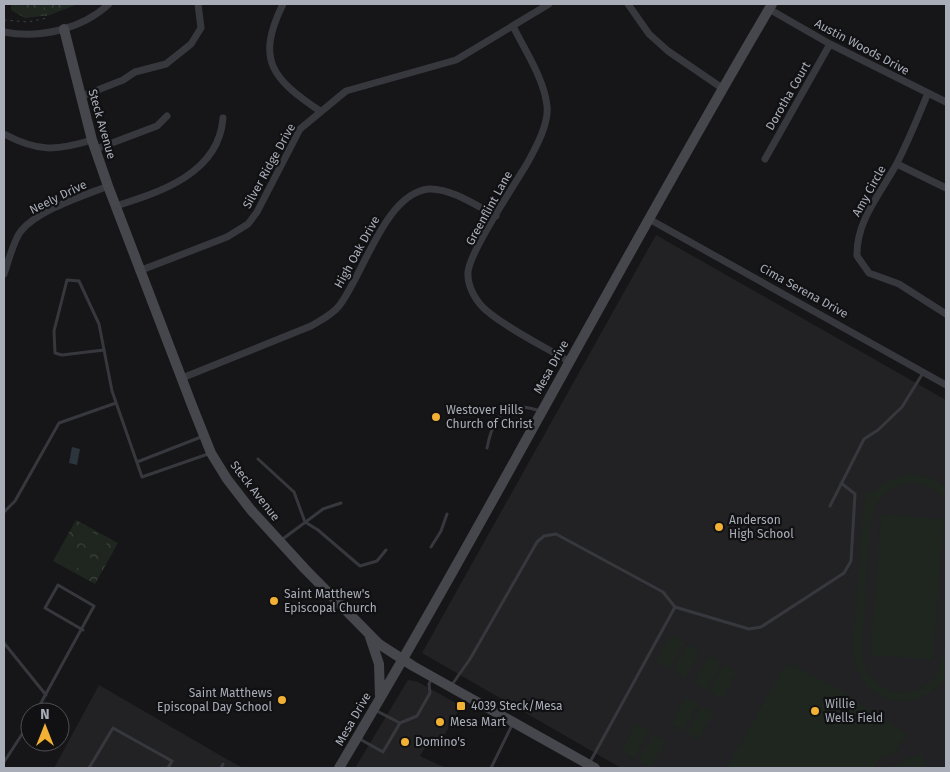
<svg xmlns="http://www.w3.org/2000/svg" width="950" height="772" font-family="'Fira Sans',sans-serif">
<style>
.built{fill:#222225}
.forest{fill:url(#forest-crowns)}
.garden{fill:#1e261f}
.water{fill:#2c353c}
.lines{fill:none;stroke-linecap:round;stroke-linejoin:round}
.path{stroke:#3d3f44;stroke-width:1;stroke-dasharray:2.5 4;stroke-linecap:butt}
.lane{stroke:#37383d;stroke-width:3}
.street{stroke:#37383d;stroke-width:7}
.secondary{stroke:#45474d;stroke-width:10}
.poi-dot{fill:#f2b134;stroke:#111113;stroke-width:2}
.labels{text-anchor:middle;stroke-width:4.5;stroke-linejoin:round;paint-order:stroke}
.street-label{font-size:12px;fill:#a8adb8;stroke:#111113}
.poi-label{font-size:12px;fill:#a8adb8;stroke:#111113;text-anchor:start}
</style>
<defs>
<pattern id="forest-crowns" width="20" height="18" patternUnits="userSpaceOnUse" patternTransform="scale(1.25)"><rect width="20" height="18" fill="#1e261f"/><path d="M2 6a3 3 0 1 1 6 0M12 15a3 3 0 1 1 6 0" fill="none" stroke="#3c433d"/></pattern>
</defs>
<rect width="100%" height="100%" fill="#161618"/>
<path class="built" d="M656,235l290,165v368h-325l-199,-115z
M408,680l10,2 43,24 -20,35 -9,-5 -12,20 26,12h-91z
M99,685l124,72 20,11h-189z"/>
<path class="forest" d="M11,4h67l-28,11 -25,3 -14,-8z
M76,520l42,23 -23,41 -42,-23z"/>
<path class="garden" d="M908,474c15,0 27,4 38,14v13c-23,-31 -69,-19 -75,19l-9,129c-1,41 51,61 74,25 11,-17 9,-44 10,-64 0,14 4,54 -1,65 -2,7 -9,13 -15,17 -35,25 -77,-4 -77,-44l12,-157 9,1 12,-11z
M881,514l63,5 -11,141 -63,-5z
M81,526l27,15 -7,13 -27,-15z
M69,546l27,15 -7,13 -27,-15z
M671,635l13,7 -15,27 -13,-7z
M688,644l12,8 -15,26 -12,-7z
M709,656l12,7 -15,27 -12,-7z
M791,664l47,25 69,45 -12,19 -15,6 -6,9h-148l59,-102z
M724,665l13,7 -15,27 -13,-7z
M686,697l12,7 -15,27 -13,-7z
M701,706l13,7 -16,27 -12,-7z
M636,724l13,7 -15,27 -13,-7z
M653,734l13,7 -16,27 -12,-7z
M923,755l4,13h-39l18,-9z"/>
<path class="water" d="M72,447l8,2 -3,16 -8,-2z"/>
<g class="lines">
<path class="path" d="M4,20l24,2 19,-4 -4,-14"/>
<path class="lane" d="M104,350l-42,5 -7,-2 -1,-22 13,-51 12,1 20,43 13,67 30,86 66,-23
M487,448c3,-15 10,-40 29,-41 8,-1 17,2 25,4
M258,459l36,33 11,30 13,8 42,36 17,-5 9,-11
M137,462l64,-25
M830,506l34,-67 14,-9 24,-23 21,-34
M4,512l11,-11 44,-78 57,-20
M280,541l43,-32 18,-6
M431,547l10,-16 6,-17
M4,643l42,52
M451,686l19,-27 67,-117 7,-6 12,-2 107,58 12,15
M36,712l58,-106 -36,-21 -13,23 38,22
M400,723l17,-7 13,-23 -1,-9 3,-6
M358,738l25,14 17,-29 -25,-13
M4,762l26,-40
M590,762l85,-155 74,22 12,-2 83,-54 7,-12 4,-67 -14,-11
M89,768l24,-40 59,33 -4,7
M221,768l2,-4
M491,768l21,-43"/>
<path class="street" d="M283,4c-28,57 -10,75 37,107
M628,4l21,30 19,17 54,37
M769,9l61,35 116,58
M513,26c12,25 31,52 34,80 2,18 -11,41 -19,56 -13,22 -58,89 -60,110 -1,15 9,31 19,39 24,20 55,34 81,50
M4,32c36,7 78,-3 105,-28
M928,93c-10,24 -20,49 -32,72 -16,29 -40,56 -39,91l12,17 30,11 47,30
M80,97l43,-17 12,-8 31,-8 25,-20 10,-16 -3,-24
M4,134c34,18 52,17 88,6
M96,149l61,-23 10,-10
M765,159l65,-115
M897,164l49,24
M116,206c45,-14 103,-33 107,-88
M649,219l297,166
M139,271l88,-34 21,-13 9,-12 43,-83 46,-38 110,-31 93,-56
M4,274c4,-11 10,-35 17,-43 17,-21 62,-35 87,-45
M182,378l129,-52c10,-6 21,-11 28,-20 25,-32 46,-113 90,-117 22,-1 48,17 67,27"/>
<path class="secondary" d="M64,29l28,111 16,46 85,222 18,45 16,26 24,31 54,59 74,75 34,22 182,102
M370,637l9,27 1,32
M339,768c150,-251 284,-512 433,-764"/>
</g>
<g class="poi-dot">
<circle cx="436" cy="417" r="5"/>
<circle cx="719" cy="527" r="5"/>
<circle cx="274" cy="601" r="5"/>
<circle cx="282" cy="700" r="5"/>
<rect x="456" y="701" width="10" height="10" rx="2.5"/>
<circle cx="815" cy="711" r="5"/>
<circle cx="440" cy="722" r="5"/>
<circle cx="405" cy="742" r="5"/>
</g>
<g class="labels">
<g class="street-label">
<text transform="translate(862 47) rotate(28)" y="4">Austin Woods Drive</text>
<text transform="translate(788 96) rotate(-60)" y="4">Dorotha Court</text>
<text transform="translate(102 124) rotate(74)" y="4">Steck Avenue</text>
<text transform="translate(269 166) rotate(-61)" y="4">Silver Ridge Drive</text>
<text transform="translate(869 191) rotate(-61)" y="4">Amy Circle</text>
<text transform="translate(58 197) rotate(-26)" y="4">Neely Drive</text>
<text transform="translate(489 208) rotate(-61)" y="4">Greenflint Lane</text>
<text transform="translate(357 252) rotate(-61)" y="4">High Oak Drive</text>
<text transform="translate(804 291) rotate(29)" y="4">Cima Serena Drive</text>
<text transform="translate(551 367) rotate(-61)" y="4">Mesa Drive</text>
<text transform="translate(255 491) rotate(52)" y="4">Steck Avenue</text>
<text transform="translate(353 719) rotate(-60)" y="4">Mesa Drive</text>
</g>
<g class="poi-label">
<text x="446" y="414">Westover Hills<tspan x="446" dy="14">Church of Christ</tspan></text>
<text x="729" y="524">Anderson<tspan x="729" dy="14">High School</tspan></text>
<text x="284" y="598">Saint Matthew's<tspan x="284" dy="14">Episcopal Church</tspan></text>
<text x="272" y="697" text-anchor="end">Saint Matthews<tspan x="272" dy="14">Episcopal Day School</tspan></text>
<text x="825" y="708">Willie<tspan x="825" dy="14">Wells Field</tspan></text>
<text x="471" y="710">4039 Steck/Mesa</text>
<text x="450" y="726">Mesa Mart</text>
<text x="415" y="746">Domino's</text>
</g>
</g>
<rect width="950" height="772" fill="none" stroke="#a8adb8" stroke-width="10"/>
<g transform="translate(45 727)"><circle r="24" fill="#111113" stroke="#4d4f55"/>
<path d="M0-4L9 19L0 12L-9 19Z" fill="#f2b134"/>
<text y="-8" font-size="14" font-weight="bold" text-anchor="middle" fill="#a8adb8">N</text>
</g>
</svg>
